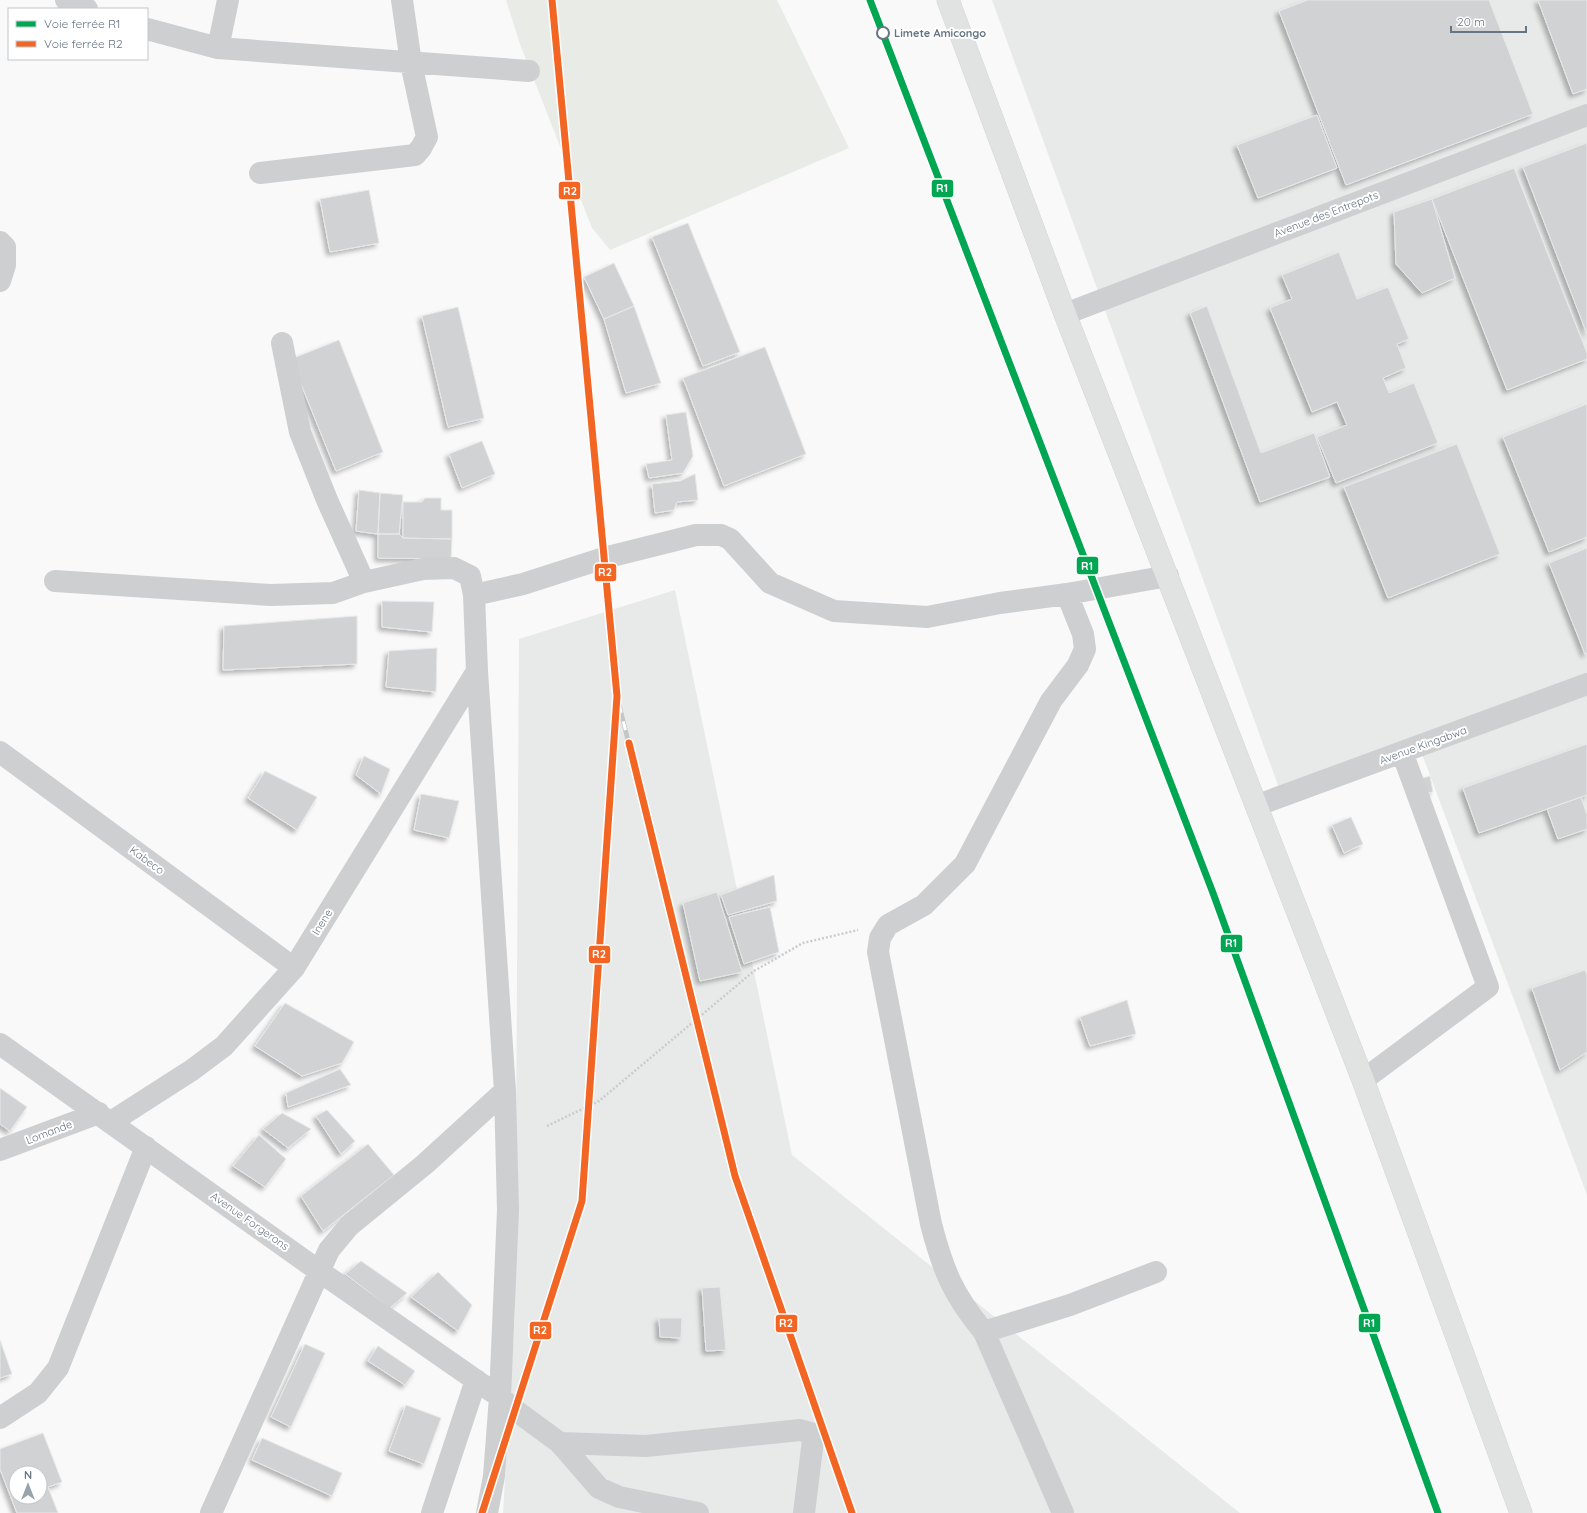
<svg xmlns="http://www.w3.org/2000/svg" width="1587" height="1513" font-family="Quicksand,sans-serif">
<style>
.built{fill:#e8e9e9}
.green{fill:#e8ebe6}
.building{fill:#d0d2d3;stroke:#e8e8e8;fill-rule:evenodd;filter:url(#shadow)}
.lines{fill:none;stroke-linecap:round;stroke-linejoin:round}
.major-casing{stroke:#d5d6d7;stroke-width:23}
.path{stroke:#cbcccd;stroke-width:2.5;stroke-dasharray:2 2;stroke-linecap:butt}
.minor{stroke:#cecfd0;stroke-width:22}
.major{stroke:#e1e2e2;stroke-width:22}
.rail-casing{stroke:#c3c5c7;stroke-width:4.5}
.rail{stroke:#fff;stroke-width:3;stroke-dasharray:9;stroke-linecap:butt}
.rail-1-casing{stroke:#fff;stroke-width:10}
.rail-2-casing{stroke:#fff;stroke-width:10}
.rail-1{stroke:#00a651;stroke-width:7}
.rail-2{stroke:#f26522;stroke-width:7}
.stop-dot{fill:#fff;stroke:#657583;stroke-width:2}
.labels{text-anchor:middle;stroke-width:4;stroke-linejoin:round;paint-order:stroke}
.stop-label{font-size:11px;font-weight:bold;fill:#657583;stroke:#fff;text-anchor:start}
.street-label{font-size:11px;fill:#657583;stroke:#fff}
.line-badge{stroke:#fff;stroke-width:1.5}
.badge-label{font-size:11px;text-anchor:middle;font-weight:bold;fill:#fff}
</style>
<defs>
<filter id="shadow"><feDropShadow dx="-3.5" dy="3.5" stdDeviation="2" flood-color="#0004"/></filter>
</defs>
<rect width="100%" height="100%" fill="#f9f9f9"/>
<path class="built" d="M992,0h595v1195l-168,-449 -136,53z
M675,590l117,565 448,358h-737l12,-199 4,-675z"/>
<path class="green" d="M506,0h271l72,148 -239,102 -18,-22 -72,-184z"/>
<path class="building" d="M1308,0h181l44,114 -187,71 -67,-174z
M1538,0h49v89l-14,5z
M1317,115l20,53 -79,30 -21,-53z
M1587,143v191l-64,-167z
M1514,168l73,185v6l-80,31 -75,-191z
M369,190l10,53 -49,9 -10,-53z
M1432,199l23,79 -33,15 -26,-29 -2,-52z
M688,223l52,129 -37,14 -51,-129z
M1339,252l18,47 31,-12 21,52 -12,5 9,24 -23,10 6,15 25,-10 24,60 -102,40 -19,-46 30,-12 -10,-23 -25,10 -42,-104 22,-9 -10,-24z
M614,263l20,43 -30,13 -20,-42z
M634,306l27,77 -35,10 -22,-74z
M1207,306l54,147 53,-20 16,44 -70,25 -70,-189z
M458,307l26,111 -36,9 -26,-111z
M339,340l44,112 -47,19 -45,-112z
M765,347l41,107 -82,32 -41,-108z
M1587,404v133l-38,15 -46,-115z
M686,412l7,44 -10,17 -34,5 -3,-14 26,-4 -6,-45z
M482,441l13,33 -33,14 -13,-34z
M1457,444l43,110 -112,44 -44,-111z
M695,474l3,26 -21,2 -3,8 -19,3 -3,-29 28,-3z
M359,490l21,3 -2,41 -22,-3z
M380,493l23,2 -4,39h-21z
M425,498h16v12h11v29l-49,-1v-36h19z
M378,534h21l4,4 49,1 -1,20 -73,-1z
M1587,548v105l-2,1 -36,-91z
M382,601l52,1 -2,30 -50,-5z
M357,616v48l-134,6 1,-44z
M437,648l-1,44 -50,-5 3,-36z
M1587,744v51l-108,38 -16,-45z
M364,756l26,13 -9,25 -25,-19z
M265,771l52,26 -20,33 -49,-32z
M1430,776l3,16 -10,2 -3,-15z
M421,794l38,7 -10,37 -35,-8z
M1581,797l6,18v14l-29,10 -11,-30z
M1351,817l12,27 -19,9 -12,-28z
M774,875l3,26 -49,14 -7,-20z
M717,892l25,80 -42,9 -17,-78z
M770,907l9,45 -35,12 -15,-47z
M1585,970l2,5v77l-27,18 -28,-82z
M1127,1000l9,34 -46,12 -10,-29z
M285,1003l69,39 -12,21 -40,13 -47,-30z
M340,1069l11,16 -63,22 -2,-14z
M0,1088l27,19 -17,24 -10,-7z
M327,1110l28,31 -14,13 -25,-38z
M282,1113l29,16 -23,19 -25,-19z
M259,1135l27,24 -21,28 -32,-21z
M368,1144l26,31 -71,56 -22,-35z
M361,1261l46,32 -17,15 -45,-34z
M438,1272l34,33 -14,26 -47,-34z
M720,1287l6,63 -20,1 -4,-63z
M659,1318h23l-1,20 -21,-1z
M0,1340l12,34 -12,4z
M305,1344l20,9 -34,74 -20,-10z
M378,1346l37,25 -10,14 -37,-24z
M406,1405l35,13 -17,46 -35,-13z
M43,1433l19,49 -14,5 10,26h-41l-17,-44v-20zM16,1473h24v24h-24z
M262,1438l80,35 -10,23 -80,-36z"/>
<g class="lines">
<defs>
<path id="major" d="M948,0l117,314 298,766 158,433"/>
</defs>
<use href="#major" class="major-casing"/>
<path class="path" d="M547,1126l52,-25 155,-130 49,-28 55,-13"/>
<path class="minor" d="M66,0l21,9
M147,29l71,19 311,23
M218,48l10,-48
M260,173l155,-18 6,-7 6,-11 -16,-74 -9,-63
M0,242l5,5v18l-5,16
M1065,314l522,-199
M282,343l18,89 27,68 37,82
M55,581l216,14 62,-2 31,-11 59,-13 31,-1 16,8 4,19 3,76 28,420 3,119 -8,187 -6,79 -7,37
M474,595l49,-11 81,-26 92,-23h25l9,4 40,44 64,28 93,6 73,-14 67,-9 101,-18
M0,752l294,216
M1258,805l329,-121
M0,1044l319,227 181,126 15,13 45,33 39,45 20,9 79,16
M1363,1080l125,-93 -86,-235
M111,1122l81,-52 32,-24 70,-78 183,-297
M0,1150l99,-37
M984,1332c-31,-37 -41,-62 -53,-108l-53,-272 2,-14 8,-13 36,-20 41,-41 86,-163 27,-36 7,-16 -2,-15 -16,-40
M0,1418l38,-25 20,-25 88,-221
M560,1443l86,3 154,-16 11,3 2,7 -9,73
M211,1513l118,-263 20,-24 76,-62 80,-73
M432,1513l44,-133
M1063,1513l-79,-181 86,-27 86,-33"/>
<use href="#major" class="major"/>
<defs>
<path id="rail" d="M619,704l116,472 117,337
M482,1513l100,-312 35,-505 -65,-696"/>
</defs>
<use href="#rail" class="rail-casing"/>
<use href="#rail" class="rail"/>
<defs>
<path id="rail-1" d="M870,0l343,893 225,620"/>
<path id="rail-2" d="M629,743l106,433 117,337
M482,1513l100,-312 35,-505 -65,-696"/>
</defs>
<use href="#rail-1" class="rail-1-casing"/>
<use href="#rail-2" class="rail-2-casing"/>
<use href="#rail-1" class="rail-1"/>
<use href="#rail-2" class="rail-2"/>
</g>
<circle class="stop-dot" cx="883" cy="33" r="6"/>
<g class="labels">
<g class="stop-label">
<text x="894" y="37">Limete Amicongo</text>
</g>
<g class="street-label">
<text transform="translate(1326 214) rotate(-21)" y="4">Avenue des Entrepots</text>
<text transform="translate(1423 745) rotate(-20)" y="4">Avenue Kingabwa</text>
<text transform="translate(147 860) rotate(36)" y="4">Kabeco</text>
<text transform="translate(322 922) rotate(-58)" y="4">Inene</text>
<text transform="translate(49 1132) rotate(-21)" y="4">Lomande</text>
<text transform="translate(250 1221) rotate(35)" y="4">Avenue Forgerons</text>
</g>
</g>
<g class="line-badge">
<rect x="931" y="179" width="23" height="19" rx="4" fill="#00a651"/>
<rect x="558" y="181" width="23" height="19" rx="4" fill="#f26522"/>
<rect x="1076" y="556" width="23" height="19" rx="4" fill="#00a651"/>
<rect x="594" y="563" width="23" height="19" rx="4" fill="#f26522"/>
<rect x="1220" y="934" width="23" height="19" rx="4" fill="#00a651"/>
<rect x="588" y="945" width="23" height="19" rx="4" fill="#f26522"/>
<rect x="1358" y="1313" width="23" height="20" rx="4" fill="#00a651"/>
<rect x="775" y="1314" width="23" height="19" rx="4" fill="#f26522"/>
<rect x="529" y="1321" width="23" height="19" rx="4" fill="#f26522"/>
</g>
<g class="badge-label">
<text x="942" y="192">R1</text>
<text x="570" y="195">R2</text>
<text x="1087" y="570">R1</text>
<text x="605" y="576">R2</text>
<text x="1231" y="947">R1</text>
<text x="599" y="958">R2</text>
<text x="1369" y="1327">R1</text>
<text x="786" y="1327">R2</text>
<text x="540" y="1334">R2</text>
</g>
<rect x="8" y="8" width="140" height="52" fill="#ffffff" stroke="#c1c8cd"/>
<rect x="16" y="21" width="20" height="6" fill="#00a651" stroke="#c1c8cd"/>
<text x="44" y="28" font-size="12" fill="#657583">Voie ferrée R1</text>
<rect x="16" y="41" width="20" height="6" fill="#f26522" stroke="#c1c8cd"/>
<text x="44" y="48" font-size="12" fill="#657583">Voie ferrée R2</text>
<g transform="translate(28 1485)"><circle r="19" fill="#ffffff" stroke="#c1c8cd"/>
<path d="M0-3L7 15L0 10L-7 15Z" fill="#99a3ac"/>
<text y="-6" font-size="11" font-weight="bold" text-anchor="middle" fill="#657583">N</text>
</g>
<path d="M1451 26v6h75v-6" fill="none" stroke="#657583" stroke-width="2"/>
<text x="1457" y="26" font-size="12" fill="#657583" stroke="#ffffff" stroke-width="3" paint-order="stroke">20 m</text>
</svg>
